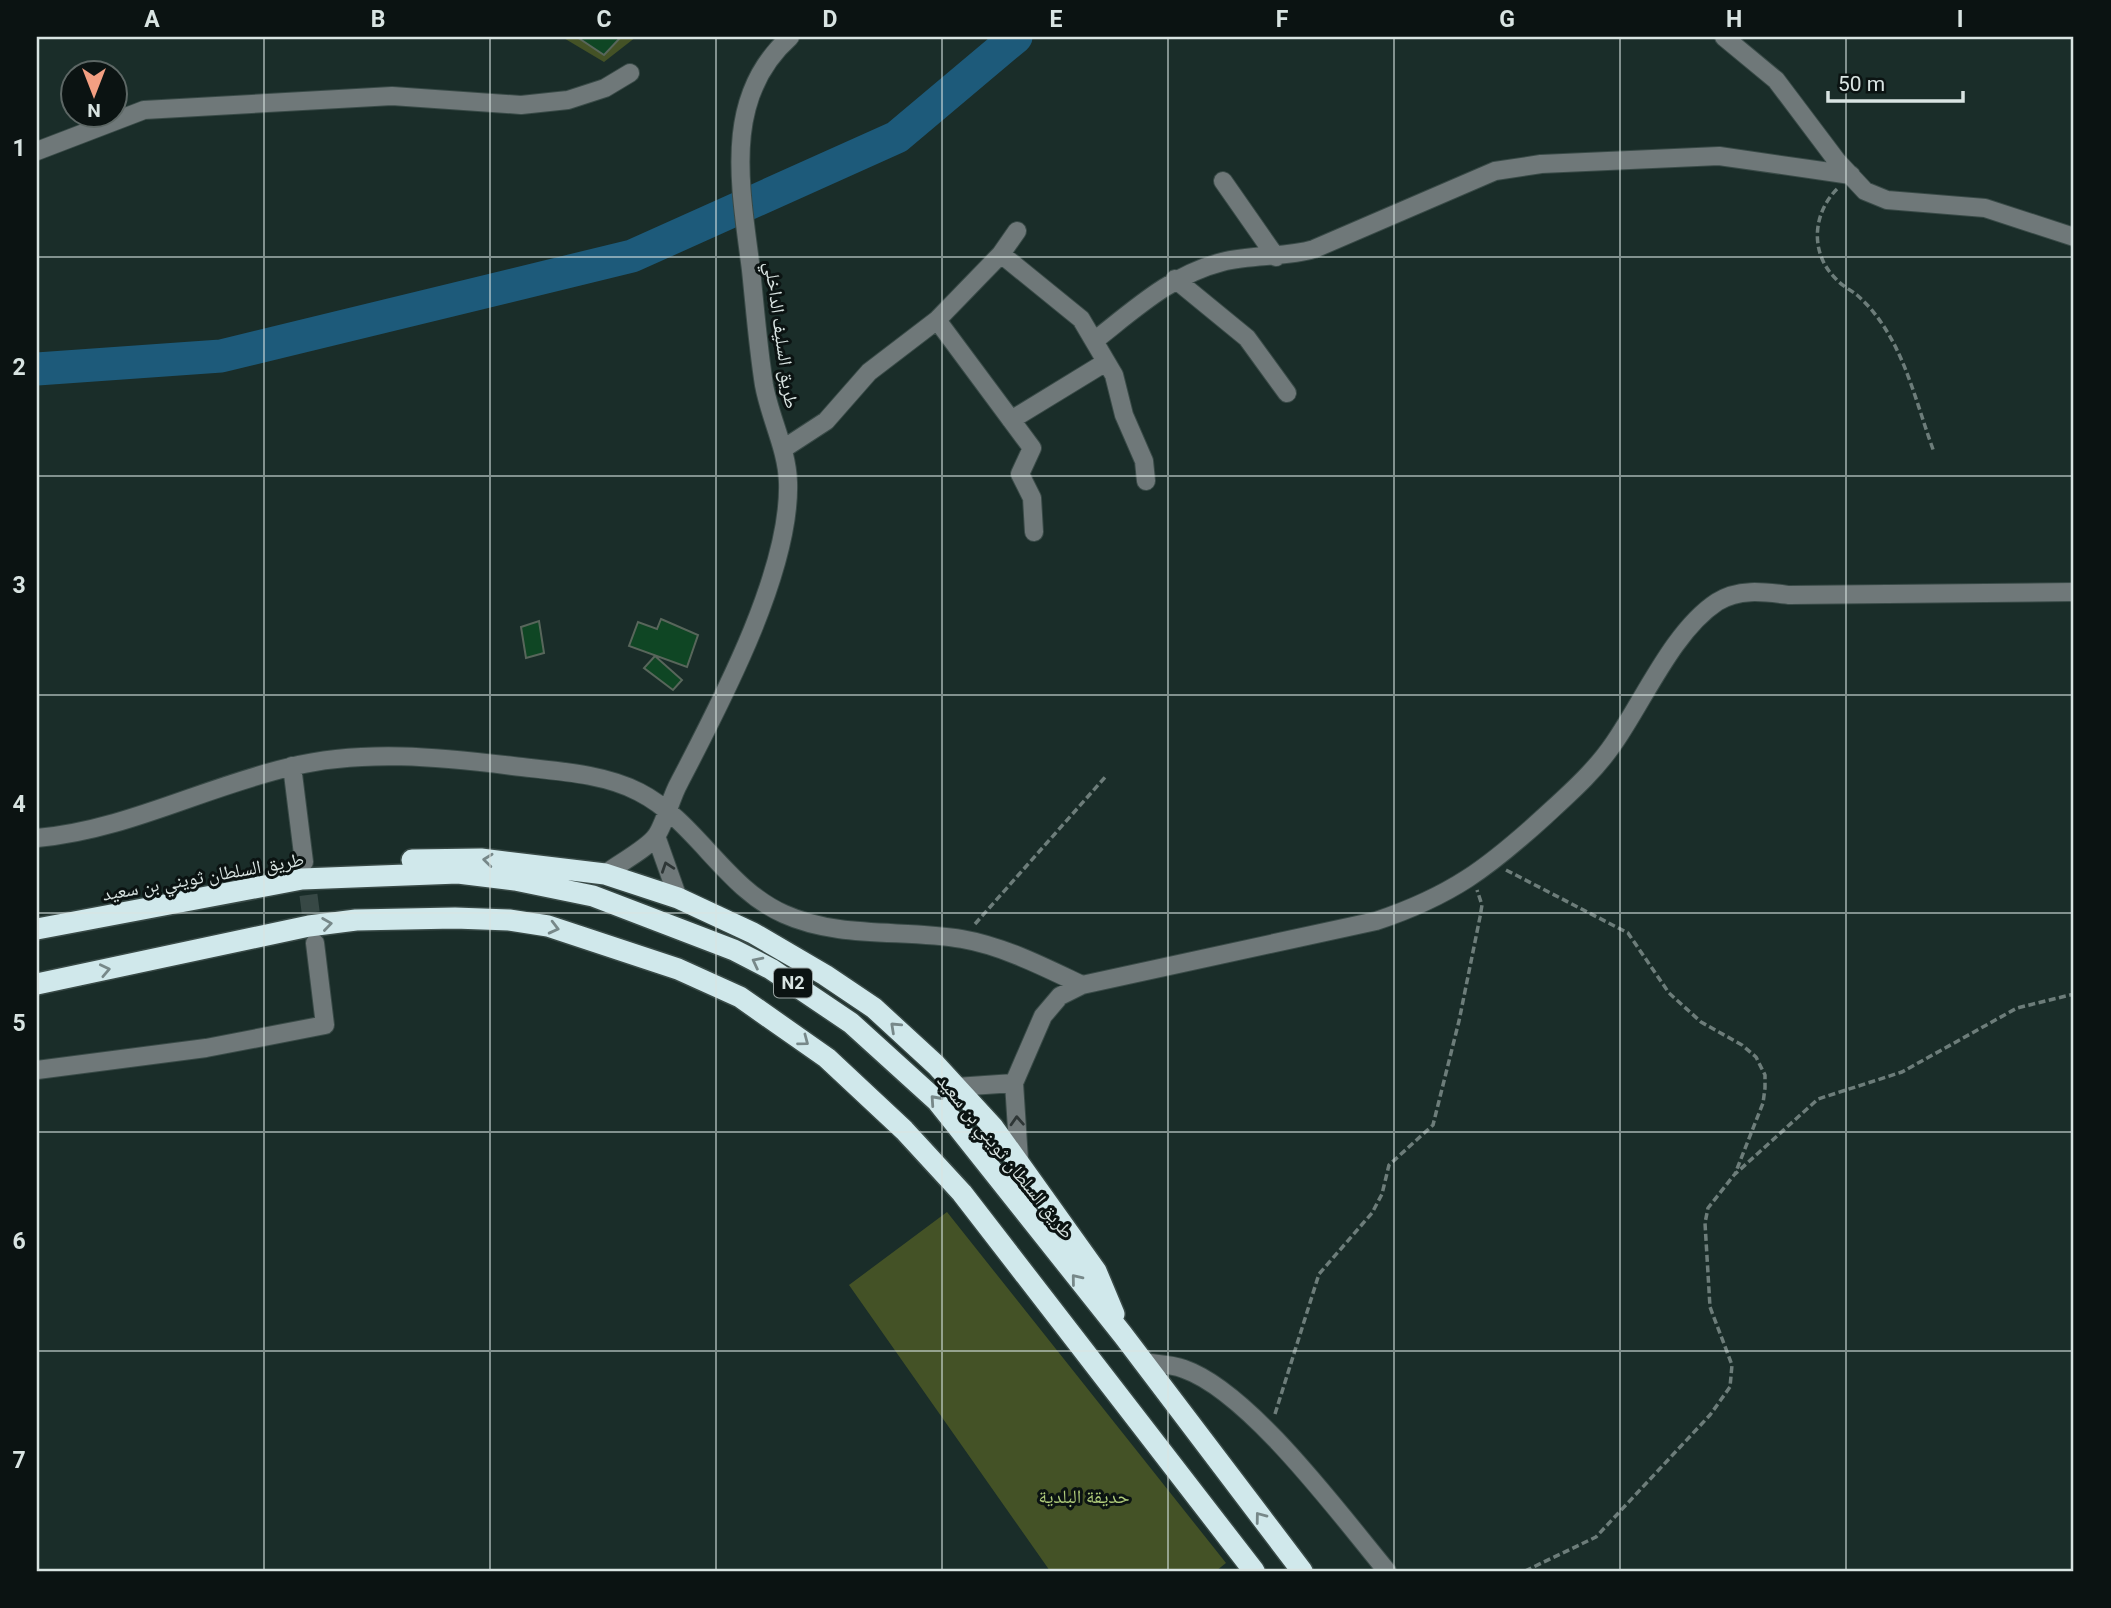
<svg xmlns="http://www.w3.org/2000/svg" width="2111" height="1608" font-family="Roboto,'Noto Naskh Arabic',sans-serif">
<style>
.green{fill:#445226}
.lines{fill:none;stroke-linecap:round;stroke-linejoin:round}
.river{stroke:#1d5a7a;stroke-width:33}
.building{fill:#0f4624;stroke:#58665b;stroke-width:2}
.minor-tunnel{stroke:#374845;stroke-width:18;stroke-dasharray:18 9;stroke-linecap:butt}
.minor-casing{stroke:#394a47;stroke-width:20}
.highway-casing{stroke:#394a47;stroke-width:24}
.path{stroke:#6d7d7a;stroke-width:3.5;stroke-dasharray:7 3.5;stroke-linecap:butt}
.minor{stroke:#6f7879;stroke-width:18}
.highway{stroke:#d0e8eb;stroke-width:21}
.oneway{stroke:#778889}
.oneway2{stroke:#2e3636}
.grid{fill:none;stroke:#d9e4e2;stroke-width:2;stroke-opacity:0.55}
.labels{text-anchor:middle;stroke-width:6;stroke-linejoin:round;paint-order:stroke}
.shield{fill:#0b1312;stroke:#9ba5a4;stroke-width:2}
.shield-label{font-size:18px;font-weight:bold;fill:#d9e4e2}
.street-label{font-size:19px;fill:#d9e4e2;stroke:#0b1312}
.park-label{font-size:19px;fill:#afcb7a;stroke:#0b1312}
.neatline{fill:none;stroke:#d9e4e2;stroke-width:2.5}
.grid-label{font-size:23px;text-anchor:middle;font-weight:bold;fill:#d9e4e2}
</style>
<rect width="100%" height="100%" fill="#1a2d29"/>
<path class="green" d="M562,37h74l-32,25z
M947,1212l279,351 -10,8h-166l-201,-286z"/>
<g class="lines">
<path class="river" d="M37,369l184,-13 411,-100 265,-119 119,-100"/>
</g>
<path class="building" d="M577,37h44l-17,18z
M661,619l37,16 -11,32 -58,-21 9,-24 19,7z
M539,621l5,32 -18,5 -5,-31z
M655,656l27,24 -9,10 -29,-22z"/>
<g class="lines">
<path class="minor-tunnel" d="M305,868l9,70"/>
<defs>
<path id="minor" d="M1724,37l52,43 61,81 28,30 22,9 98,8 89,29
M37,151l107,-41 248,-14 129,9 47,-5 37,-12 25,-15
M1223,181l53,76
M1001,254l80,65 33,56 10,40 20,46 2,20
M1175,279l72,59 40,55
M937,320l95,128 -12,26 12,24 2,34
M1094,341c41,-32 77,-66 128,-79 30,-8 62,-4 92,-13l181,-78 46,-7 178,-8 132,19
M1011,420l95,-58
M783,449l43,-28 43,-49 68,-52 64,-66 16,-23
M292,766l12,96
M656,836l22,62
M37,838c89,-8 167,-51 253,-71 73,-18 150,-10 223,-1 41,5 90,7 126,26 57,29 86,96 145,122 55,25 120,15 178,25 41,7 82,28 120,46
M605,874c13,-10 43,-26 51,-38 8,-10 15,-39 23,-53 41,-79 112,-212 109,-301 -1,-33 -18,-64 -24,-97 -6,-38 -9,-77 -13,-115 -10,-81 -30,-172 39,-233
M37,1070l169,-22 119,-23 -10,-82
M956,1087l58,-4
M1019,1160l-5,-77 29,-67 17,-20 22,-11 294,-64c75,-25 112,-53 169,-105 25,-23 50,-45 69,-73 30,-43 59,-112 103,-141 22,-14 48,-10 72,-7l285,-3
M1142,1362c14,2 29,2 42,7 66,23 157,147 203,202"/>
<path id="highway" d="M412,860l69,-1 124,15 73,24 75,35 72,42 49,33 62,57 57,62 103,144 18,43
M37,929l265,-50 156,-6 57,7 78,16 141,54 37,19 80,54 86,78 186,234 179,236
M37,984l272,-58 47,-6 99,-2 54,2 39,6 130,43 62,28 87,61 77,72 58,63 292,378"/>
</defs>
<use href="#minor" class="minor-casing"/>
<use href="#highway" class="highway-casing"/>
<path class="path" d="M1837,189c-25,25 -27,65 -1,90 6,7 15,11 21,16 15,13 27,30 36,47 18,34 28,75 41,110
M1506,870l122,63 41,60 32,29 41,23 14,12 9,18v13l-2,15 -28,71
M975,924l132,-149
M1275,1414l44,-140 53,-61 10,-19 7,-29 44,-40 26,-104 21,-104 2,-12 -5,-15
M1525,1571l71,-34 114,-122 20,-28 2,-22 -22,-58 -5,-84 3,-15 26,-33 84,-76 84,-27 115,-64 57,-14"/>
<use href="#minor" class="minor"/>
<use href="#highway" class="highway"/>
</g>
<defs><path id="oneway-chevron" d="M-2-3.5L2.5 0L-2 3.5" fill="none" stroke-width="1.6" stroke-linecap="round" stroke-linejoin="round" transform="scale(1.75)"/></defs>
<g class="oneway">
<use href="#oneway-chevron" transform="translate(488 860) rotate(-174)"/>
<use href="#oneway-chevron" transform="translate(327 924) rotate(-8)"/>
<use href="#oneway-chevron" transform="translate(554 928) rotate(14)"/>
<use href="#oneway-chevron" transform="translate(757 962) rotate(-153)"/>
<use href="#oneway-chevron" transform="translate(105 970) rotate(-12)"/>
<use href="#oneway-chevron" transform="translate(895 1027) rotate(-137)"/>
<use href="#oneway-chevron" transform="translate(804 1041) rotate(37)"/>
<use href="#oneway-chevron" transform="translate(935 1100) rotate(-132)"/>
<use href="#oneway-chevron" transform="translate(1076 1279) rotate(-129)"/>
<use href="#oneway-chevron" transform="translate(1260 1517) rotate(-127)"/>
</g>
<g class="oneway2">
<use href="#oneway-chevron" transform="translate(667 867) rotate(-109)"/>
<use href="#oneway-chevron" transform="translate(1017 1121) rotate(-93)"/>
</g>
<path class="grid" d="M264,37v1534M490,37v1534M716,37v1534M942,37v1534M1168,37v1534M1394,37v1534M1620,37v1534M1846,37v1534M37,257h2037M37,476h2037M37,695h2037M37,913h2037M37,1132h2037M37,1351h2037"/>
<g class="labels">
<rect class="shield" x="774" y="968.5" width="38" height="29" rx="5"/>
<g class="shield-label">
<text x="793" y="989">N2</text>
</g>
<g class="street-label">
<text transform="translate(782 335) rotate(82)" y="7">طريق السليف الداخلي</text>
<text transform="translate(203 876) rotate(-10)" y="7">طريق السلطان ثويني بن سعيد</text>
<text transform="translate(1006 1156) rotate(51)" y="7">طريق السلطان ثويني بن سعيد</text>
</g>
<g class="park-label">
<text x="1084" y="1503">حديقة البلدية</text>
</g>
</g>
<rect width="2111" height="1608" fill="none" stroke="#0b1312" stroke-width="77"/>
<g transform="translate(94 94) rotate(180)"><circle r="33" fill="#0b1312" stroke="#5d6765" stroke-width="2"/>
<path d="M0-5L12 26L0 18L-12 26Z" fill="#f39f82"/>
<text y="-10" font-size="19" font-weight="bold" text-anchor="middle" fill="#d9e4e2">N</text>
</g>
<path d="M1828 91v10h135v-10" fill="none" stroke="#d9e4e2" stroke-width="3.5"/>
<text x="1838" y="91" font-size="21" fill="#d9e4e2" stroke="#0b1312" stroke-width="5" paint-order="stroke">50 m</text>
<rect x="38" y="38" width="2034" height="1532" class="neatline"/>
<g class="grid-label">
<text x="152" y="27">A</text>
<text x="378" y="27">B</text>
<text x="604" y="27">C</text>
<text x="830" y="27">D</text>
<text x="1056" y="27">E</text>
<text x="1282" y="27">F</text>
<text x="1507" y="27">G</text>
<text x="1734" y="27">H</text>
<text x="1960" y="27">I</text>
<text x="19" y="156">1</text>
<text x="19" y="375">2</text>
<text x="19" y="593">3</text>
<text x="19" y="812">4</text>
<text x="19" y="1031">5</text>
<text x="19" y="1249">6</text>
<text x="19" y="1468">7</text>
</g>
</svg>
